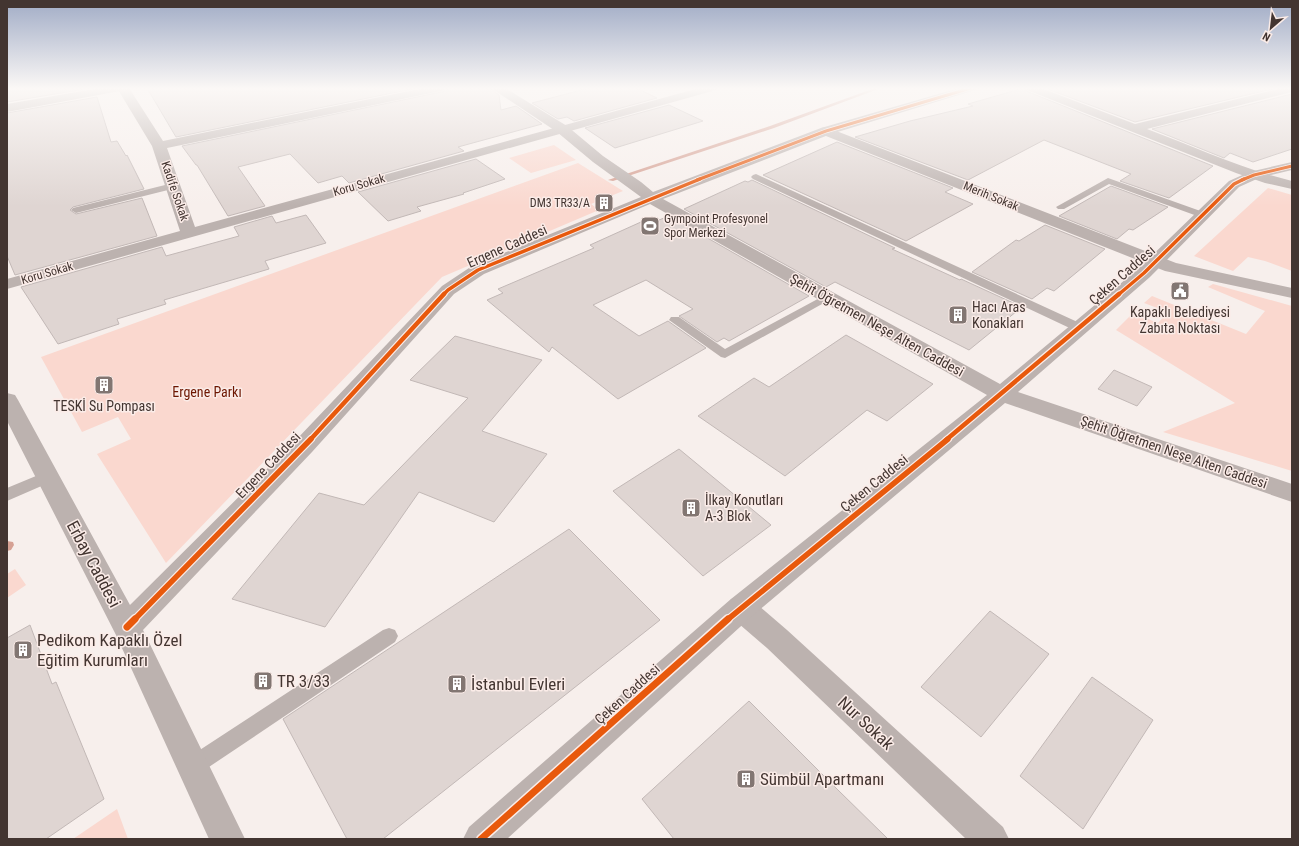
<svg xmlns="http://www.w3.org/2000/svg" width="1299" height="846" font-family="'Roboto Condensed',sans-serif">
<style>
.green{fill:#fad8cf}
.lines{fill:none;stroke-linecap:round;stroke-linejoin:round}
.stream{fill:#d6a194;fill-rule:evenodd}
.building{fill:#dfd5d2;stroke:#c2b8b6}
.service{fill:#bcb2af;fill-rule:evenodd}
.minor{fill:#bcb2af;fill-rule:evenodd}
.tertiary{fill:#bcb2af;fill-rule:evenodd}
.cycleway-far4-casing{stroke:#fbece8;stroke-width:4.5}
.cycleway-far3-casing{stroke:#fbece8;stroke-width:5.5}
.cycleway-far2-casing{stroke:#fbece8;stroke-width:7}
.cycleway-far1-casing{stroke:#fbece8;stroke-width:8}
.cycleway-casing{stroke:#fbece8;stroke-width:10}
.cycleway-far4{stroke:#e8590c;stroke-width:3}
.cycleway-far3{stroke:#e8590c;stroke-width:3.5}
.cycleway-far2{stroke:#e8590c;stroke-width:4.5}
.cycleway-far1{stroke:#e8590c;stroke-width:5.5}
.cycleway{stroke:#e8590c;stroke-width:7}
.labels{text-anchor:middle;stroke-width:3;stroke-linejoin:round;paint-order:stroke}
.far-street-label{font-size:12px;fill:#433531;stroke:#fbece8}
.far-poi-label{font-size:12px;fill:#433531;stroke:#fbece8;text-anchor:end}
.street-label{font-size:14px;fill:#433531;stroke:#fbece8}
.poi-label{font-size:14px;fill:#433531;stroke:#fbece8;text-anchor:start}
.park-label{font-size:14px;fill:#6d1601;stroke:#fbece8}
.near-street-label{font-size:17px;fill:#433531;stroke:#fbece8}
.near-poi-label{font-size:17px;fill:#433531;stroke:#fbece8;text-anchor:start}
</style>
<rect width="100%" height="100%" fill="#f7efec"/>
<path class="green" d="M554,145l22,15 -45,13 -22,-15z
M578,163l45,28 -32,13 8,6 -157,67 -276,286 -69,-109 34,-15 -13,-22 -36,15 -41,-75z
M1268,188l24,7v76l-27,-10 -17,-4 -15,14 -39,-15z
M1213,284l79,22v165l-129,-39 72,-29 -119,-73 17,-17 25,10 10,-11 -24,-9 8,-7 94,38 19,-23 -57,-24z
M15,569l11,16 -19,13v-24z
M117,809l11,30h-55z"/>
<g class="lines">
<path class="stream" d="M875,88h6l-107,40 -161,53 -5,-1 162,-54z
M7,541l6,1 1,3 -3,5 -4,1z"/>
</g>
<path class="building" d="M7,88h84l-84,14z
M147,88h270l-241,49z
M448,88h42l9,7 2,15 15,-4 26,18 -84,23 6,4 -115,32 -7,-7 -24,7 -28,-29 -52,13 27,39 -37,10 -31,-51h-1l-14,-19 259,-54 5,-1z
M589,88h47l21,10 -83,23 -7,-4 -9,2 -26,-16z
M1024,88l2,3 187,75 -44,32 -49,-17 11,-7 -87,-34 -76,40 -113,-43 55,-16 63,-15 -5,-2z
M1045,88h231l-141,34z
M1292,94v55l-39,13 -23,-9 -6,5 -72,-29z
M97,97l14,45 6,-1 9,15 1,-1 17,34 -71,18 -3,3 6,4 66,-16 15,38 -142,39 -8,-19v-143z
M669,105l34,16 -88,27 -30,-20z
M837,142l116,46 -8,4 28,12 -67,37 -143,-66z
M476,159l29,20 -42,14 1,1 -47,13 4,4 -33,10 -30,-29z
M752,180l143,68 -3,1 68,31 1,-1 61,28 -53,43 -134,-68 -9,5 -142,-78 61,-28 3,1z
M1111,186l57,21 -35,23 -4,-1 -12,10 -58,-23z
M306,215l20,28 -61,18 4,8 -105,31 2,4 -49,15 2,5 -61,20 -37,-57 141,-40 4,9 73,-20 -5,-9 38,-11 4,7z
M669,216l140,80 -80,45 -5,-3 -7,4 -38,-26 14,-7 -47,-29 -53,25 46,31 29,-15 38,27 -88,51 -66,-52 -3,5 -62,-52 16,-7 -5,-4 96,-41 -4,-3 62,-28 7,3z
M1045,225l60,24 -51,42 -7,-3 -15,11 -60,-27 44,-32 3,1z
M846,335l87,49 -46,37 -20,-11 -82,66 -87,-60 56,-38 15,9z
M455,336l87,24 -60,71 65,23 -53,68 -75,-30 -94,135 -93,-28 87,-106 45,12 104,-107 -58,-18z
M1114,370l38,17 -15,19 -39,-17z
M679,449l92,76 -68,51 -90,-85z
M569,529l91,91 -277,219h-36l-64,-120z
M990,611l59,43 -68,83 -60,-50z
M30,625l22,59 4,-2 48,117 -58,40h-39v-201z
M1092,677l61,43 -70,109 -63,-53z
M749,701l89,89 50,49h-214l-32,-40z"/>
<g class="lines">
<path class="service" d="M756,174l328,151 2,3 -2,3h-8l-323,-152 -2,-2 2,-2z
M1108,178l98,35 2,2 -2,2h-6l-91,-33 -45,25h-6l-2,-2z
M173,183l3,1 2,2 -2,2 -100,25 -5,-3 2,-2z
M827,294l4,1 2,2 -2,2 -106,59 -4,-1 -52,-37 2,-3h8l46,32z
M48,471l5,2 3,4 -3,4 -46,20v-13z
M389,628l6,2 3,6 -3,6 -195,131 -7,3 -7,-3 -3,-7 3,-7 197,-129z"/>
<path class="minor" d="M117,88h12l34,53 261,-53h23l-2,2 -4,1 -274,57 28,79 504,-139h19l-2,2 -709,199v-10l173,-48 -28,-85z
M1025,88h16l94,36 147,-36h10v4l-145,37c48,18 95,40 145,52v8l-27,-6 -29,-10 -209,-83z
M826,127l350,136 116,25v10l-127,-27 -344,-137 -1,-3 1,-3z
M741,596l10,3 36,31 216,197 6,12h-43l-199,-191 -36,-31 -4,-9 4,-9z"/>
<path class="tertiary" d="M100,88h26l-2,2 -4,1 -113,21v-8z
M491,88h14l62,38 36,30 38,26 12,10 168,-64 138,-40h18l-2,2 -144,44 -168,65 337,185 138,-115 91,-88 20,-9 43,-10v8l-33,8 -20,9 -89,90 -132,115 274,92v18l-287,-99 -254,214 -244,222h-44l6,-12 262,-228 256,-204 -337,-191 -166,70 -30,20 -142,158 -169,178 102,209h-36l-93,-204 -109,-214v-28l8,2 3,5 112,205 166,-165 146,-154 30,-20 169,-69 -48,-35 -36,-30z"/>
<defs>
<path id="cycleway-far4" d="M697,180l129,-49 145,-43
M1242,180l12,-5 38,-9"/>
<path id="cycleway-far3" d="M443,295l5,-5 30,-20 222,-91
M1118,295l26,-22 90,-89 10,-5"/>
<path id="cycleway-far2" d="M310,440l134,-146
M946,440l173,-146"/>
<path id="cycleway-far1" d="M134,620l177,-181
M727,620l221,-181"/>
<path id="cycleway" d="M127,627l8,-8
M481,839l247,-220"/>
</defs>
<use href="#cycleway-far4" class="cycleway-far4-casing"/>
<use href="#cycleway-far3" class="cycleway-far3-casing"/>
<use href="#cycleway-far2" class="cycleway-far2-casing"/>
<use href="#cycleway-far1" class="cycleway-far1-casing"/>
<use href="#cycleway" class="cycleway-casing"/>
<use href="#cycleway-far4" class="cycleway-far4"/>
<use href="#cycleway-far3" class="cycleway-far3"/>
<use href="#cycleway-far2" class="cycleway-far2"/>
<use href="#cycleway-far1" class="cycleway-far1"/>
<use href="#cycleway" class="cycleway"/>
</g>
<linearGradient id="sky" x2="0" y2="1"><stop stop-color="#a1acc6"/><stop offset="0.43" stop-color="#fbf8f6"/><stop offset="1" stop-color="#fbf8f6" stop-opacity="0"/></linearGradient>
<rect width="1299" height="206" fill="url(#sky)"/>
<defs>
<symbol id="building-square" viewBox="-11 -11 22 22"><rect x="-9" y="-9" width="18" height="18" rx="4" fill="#827672" stroke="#fbece8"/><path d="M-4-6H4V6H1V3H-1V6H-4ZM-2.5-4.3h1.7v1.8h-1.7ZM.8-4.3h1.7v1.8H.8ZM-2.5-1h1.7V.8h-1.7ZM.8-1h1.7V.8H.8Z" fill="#fff"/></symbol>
<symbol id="stadium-square" viewBox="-11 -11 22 22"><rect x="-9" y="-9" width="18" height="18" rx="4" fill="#827672" stroke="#fbece8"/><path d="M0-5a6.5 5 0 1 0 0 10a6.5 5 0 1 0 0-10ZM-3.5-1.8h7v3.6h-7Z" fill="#fff"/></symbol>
<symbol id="civic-square" viewBox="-11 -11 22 22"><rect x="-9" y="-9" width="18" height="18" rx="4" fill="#827672" stroke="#fbece8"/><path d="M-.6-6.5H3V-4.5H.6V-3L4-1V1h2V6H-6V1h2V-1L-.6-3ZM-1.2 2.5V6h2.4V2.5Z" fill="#fff"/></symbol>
</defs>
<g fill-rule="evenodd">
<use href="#building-square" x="593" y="192" width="22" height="22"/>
<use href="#stadium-square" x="639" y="215" width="22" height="22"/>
<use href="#civic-square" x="1169" y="280" width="22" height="22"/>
<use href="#building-square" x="947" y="304" width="22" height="22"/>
<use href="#building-square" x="93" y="374" width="22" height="22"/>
<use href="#building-square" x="680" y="497" width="22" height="22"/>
<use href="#building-square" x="12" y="639" width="22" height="22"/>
<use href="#building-square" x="252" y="670" width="22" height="22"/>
<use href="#building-square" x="446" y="673" width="22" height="22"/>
<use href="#building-square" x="735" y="768" width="22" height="22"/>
</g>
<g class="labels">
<g class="far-street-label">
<text transform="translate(359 185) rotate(-16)" y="4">Koru Sokak</text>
<text transform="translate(175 191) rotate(71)" y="4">Kadife Sokak</text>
<text transform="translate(991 196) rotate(22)" y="4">Merih Sokak</text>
<text transform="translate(47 273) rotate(-16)" y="4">Koru Sokak</text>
</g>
<g class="far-poi-label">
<text x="590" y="207">DM3 TR33/A</text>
<text x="664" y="223" text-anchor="start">Gympoint Profesyonel<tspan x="664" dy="14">Spor Merkezi</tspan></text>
</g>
<g class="street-label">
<text transform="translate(507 246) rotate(-24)" y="5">Ergene Caddesi</text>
<text transform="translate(1122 275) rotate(-41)" y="5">Çeken Caddesi</text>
<text transform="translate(877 325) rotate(29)" y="5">Şehit Öğretmen Neşe Alten Caddesi</text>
<text transform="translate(1174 452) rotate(19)" y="5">Şehit Öğretmen Neşe Alten Caddesi</text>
<text transform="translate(268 465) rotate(-46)" y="5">Ergene Caddesi</text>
<text transform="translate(874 483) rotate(-39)" y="5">Çeken Caddesi</text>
<text transform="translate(627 694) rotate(-42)" y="5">Çeken Caddesi</text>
</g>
<g class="poi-label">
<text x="972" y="312">Hacı Aras<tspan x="972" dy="16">Konakları</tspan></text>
<text x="1180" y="317" text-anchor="middle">Kapaklı Belediyesi<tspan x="1180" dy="16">Zabıta Noktası</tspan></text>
<text x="104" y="411" text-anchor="middle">TESKİ Su Pompası</text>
<text x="705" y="505">İlkay Konutları<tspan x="705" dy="16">A-3 Blok</tspan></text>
</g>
<g class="park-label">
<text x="207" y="397">Ergene Parkı</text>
</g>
<g class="near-street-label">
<text transform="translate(94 564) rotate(62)" y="6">Erbay Caddesi</text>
<text transform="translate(866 723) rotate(43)" y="6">Nur Sokak</text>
</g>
<g class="near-poi-label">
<text x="37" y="646">Pedikom Kapaklı Özel<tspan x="37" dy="20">Eğitim Kurumları</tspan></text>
<text x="277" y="687">TR 3/33</text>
<text x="471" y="690">İstanbul Evleri</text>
<text x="760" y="785">Sümbül Apartmanı</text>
</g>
</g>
<rect width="1299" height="846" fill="none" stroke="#433531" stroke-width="16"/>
<g transform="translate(1271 28) rotate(208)" stroke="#fbece8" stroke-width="3" paint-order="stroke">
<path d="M0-3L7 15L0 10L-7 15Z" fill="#433531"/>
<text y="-6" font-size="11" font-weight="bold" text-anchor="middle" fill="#433531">N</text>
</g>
</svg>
